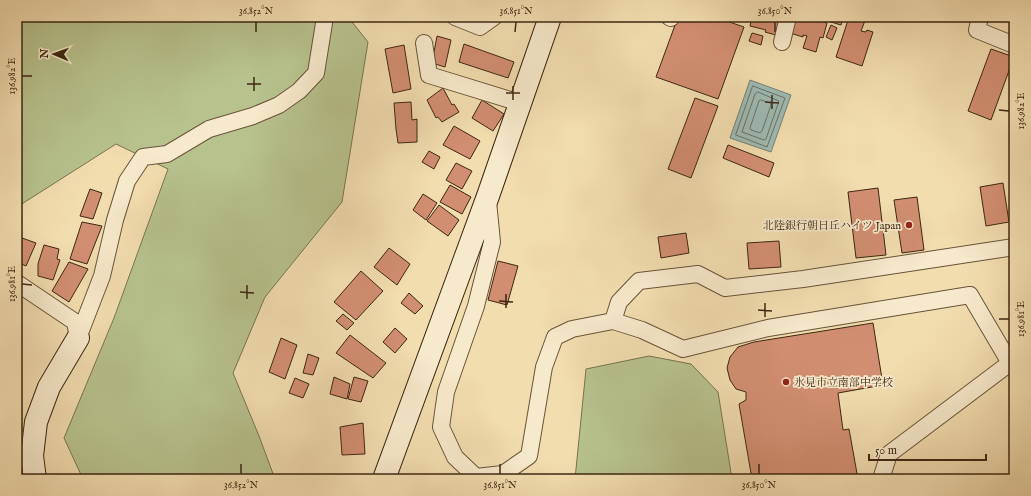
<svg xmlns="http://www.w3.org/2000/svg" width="1031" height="496" font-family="'IM FELL English','Noto Serif JP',serif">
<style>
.green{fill:#b7c28d;stroke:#7a7450}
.water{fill:#9dbab3;stroke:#767f73}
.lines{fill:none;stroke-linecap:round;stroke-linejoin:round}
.shore{stroke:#6c7062;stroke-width:1}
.building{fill:#d28e71;stroke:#3c2712}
.street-casing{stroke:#6a5439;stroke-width:18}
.secondary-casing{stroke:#3c2712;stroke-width:24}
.street{stroke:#f7e9cb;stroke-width:16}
.secondary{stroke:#f7e9cb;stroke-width:22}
.ticks{fill:none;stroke:#3c2712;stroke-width:1.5}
.poi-dot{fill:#8f2418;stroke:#f7e9cb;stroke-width:1.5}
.labels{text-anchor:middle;stroke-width:3.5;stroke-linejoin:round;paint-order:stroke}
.poi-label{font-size:11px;fill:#3c2712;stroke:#f7e9cb;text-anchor:end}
.neatline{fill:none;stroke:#3c2712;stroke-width:1.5}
.ticks-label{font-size:10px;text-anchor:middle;fill:#3c2712}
</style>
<rect width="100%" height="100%" fill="#f2ddaf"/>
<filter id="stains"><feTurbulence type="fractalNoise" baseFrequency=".005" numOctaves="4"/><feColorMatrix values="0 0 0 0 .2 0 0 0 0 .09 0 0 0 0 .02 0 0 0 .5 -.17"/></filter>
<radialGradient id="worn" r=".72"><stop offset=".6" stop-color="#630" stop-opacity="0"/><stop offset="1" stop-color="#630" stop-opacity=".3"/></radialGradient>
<path class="green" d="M17,17h331l20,25 -26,160 -77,95 -32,76 26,63 16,43h-192l-19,-41 50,-120 54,-149 -52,-25 -99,63z
M649,356l42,8 27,28 14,87h-157l11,-110z"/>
<path class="water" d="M750,80l41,15 -20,57 -41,-14z"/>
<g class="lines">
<path class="shore" d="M753,86l32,12 -18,49 -31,-12z
M758,92l21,9 -13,38 -2,1 -22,-8 13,-38z
M761,100l9,3 1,2 -9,26 -2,2 -9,-3 -1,-2 9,-27z"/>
</g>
<path class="building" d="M678,17h37l29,10 -26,72 -62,-22z
M752,17h29l-5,18 -11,-3 1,-2 -16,-4z
M795,17h12l20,6 -4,15 -3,-1 -4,15 -13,-4 4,-12 -4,-1v2l-13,-4z
M814,17h29l-2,8z
M849,17l17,1 -5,13 5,1 1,-2 6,2 -11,34 -26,-9z
M831,25l6,3 -5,12 -6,-3z
M752,33l11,3 -2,9 -12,-4z
M437,36l14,4 -6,27 -13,-4z
M464,44l50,18 -6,16 -49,-16z
M404,45l7,44 -18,4 -8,-44z
M991,49l23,8 -23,63 -23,-9z
M443,88l9,17 2,-1 5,8 -17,10 -4,-5 -2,1 -9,-18z
M695,98l23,8 -27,72 -23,-9z
M482,100l22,14 -11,17 -21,-13z
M411,102l1,18 5,-1v23l-19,1 -2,-14 -2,-26z
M454,126l26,15 -10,18 -27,-14z
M728,145l46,18 -5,14 -46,-19z
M429,151l11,6 -6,12 -12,-7z
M456,163l16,8 -10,18 -16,-9z
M1003,183l6,39 -23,4 -6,-39z
M450,185l21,12 -9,17 -22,-12z
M878,188l8,67 -30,3 -8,-66z
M90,189l12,4 -9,26 -13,-3z
M423,194l14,9 -11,17 -13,-10z
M917,197l7,53 -22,3 -8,-53z
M439,205l20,15 -11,16 -21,-15z
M82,222l20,4 -15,38 -17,-5z
M686,233l3,20 -28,5 -3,-21z
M22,238l14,5 -10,23 -9,-4v-13z
M779,241l2,26 -32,2 -2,-26z
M44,245l15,4 -2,10 3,1 -7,20 -15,-4v-12z
M389,248l21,16 -13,21 -23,-18z
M498,261l20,5 -11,39 -19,-5z
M69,262l19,7 -19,33 -17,-11z
M361,271l22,20 -27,29 -22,-18z
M409,293l14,13 -8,8 -14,-11z
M343,314l11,9 -7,7 -11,-9z
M873,323l10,62 -45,8 5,37 6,-1 9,50h-106l-13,-75 7,-4v-8l-10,-3 -6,-9 -3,-12 3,-11 8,-10 16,-5z
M395,328l12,11 -12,14 -12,-11z
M350,335l36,28 -13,15 -37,-25z
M281,338l16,7 -12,34 -16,-7z
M308,354l11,4 -6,17 -10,-2z
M334,377l16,7 -3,15 -17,-5z
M354,377l14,4 -7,21 -13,-3z
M295,378l14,6 -6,14 -14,-5z
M363,423l2,31 -23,1 -2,-28z"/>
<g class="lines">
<defs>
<path id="street" d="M455,17l25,10 14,-10
M669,17l2,1
M980,17l-3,13 37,15
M782,42l6,-25
M424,43l5,32 91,28
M488,201l4,41 -16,64 -30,86 -5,35 14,30 21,20 27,-3 26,-18 15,-89 11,-30 17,-8 41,-8 29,9 41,19 85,-21 202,-33 40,68
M17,283l58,39 3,16
M613,321l6,-19 20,-21 59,-7 27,14 78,-9 211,-32
M78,338l24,-62 13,-56 12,-39 16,-24 24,-3 42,-25 44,-13 26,-11 20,-14 17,-18 9,-56
M881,479l8,-25 125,-94"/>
<path id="secondary" d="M35,479l-3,-23 4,-34 13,-35 29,-49
M384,479l104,-283 62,-179"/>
</defs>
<use href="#street" class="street-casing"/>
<use href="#secondary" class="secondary-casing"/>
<use href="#street" class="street"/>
<use href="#secondary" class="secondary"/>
</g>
<path class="ticks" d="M256,32v-10M515,32l1,-10M775,32v-10M22,76h10M247,84h14M254,91v-14M506,93h14M513,100v-14M765,102l14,1M772,109v-14M999,110l10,1M22,284l10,1M240,292l14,1M247,299v-14M499,301l14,1M506,308v-14M758,310l14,1M765,317v-14M999,319h10M241,474v-10M500,474v-10M759,474v-10"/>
<g class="poi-dot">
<circle cx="909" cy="225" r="4"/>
<circle cx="786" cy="382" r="4"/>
</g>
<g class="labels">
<g class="poi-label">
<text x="901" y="229">北陸銀行朝日丘ハイツ Japan</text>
<text x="794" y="386" text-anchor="start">氷見市立南部中学校</text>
</g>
</g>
<rect width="1031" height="496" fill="none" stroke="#f2ddaf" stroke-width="44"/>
<g transform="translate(54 54) rotate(272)" stroke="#f7e9cb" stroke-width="3" paint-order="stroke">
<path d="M0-3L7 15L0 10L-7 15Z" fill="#3c2712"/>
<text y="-6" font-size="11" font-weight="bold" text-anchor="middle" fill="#3c2712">N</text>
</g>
<path d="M869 454v6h117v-6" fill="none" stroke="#3c2712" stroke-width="2"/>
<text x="875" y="454" font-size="12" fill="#3c2712" stroke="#f7e9cb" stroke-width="3" paint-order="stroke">50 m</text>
<rect x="22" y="22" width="987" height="452" class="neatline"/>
<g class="ticks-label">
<text x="256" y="14">36.852°N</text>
<text x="516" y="14">36.851°N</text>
<text x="775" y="14">36.850°N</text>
<text transform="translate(11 76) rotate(-90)" y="4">136.982°E</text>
<text transform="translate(1020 111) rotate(-90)" y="4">136.982°E</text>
<text transform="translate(11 284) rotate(-90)" y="4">136.981°E</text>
<text transform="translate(1020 319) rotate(-90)" y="4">136.981°E</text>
<text x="241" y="488">36.852°N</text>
<text x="500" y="488">36.851°N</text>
<text x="759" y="488">36.850°N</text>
</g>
<rect width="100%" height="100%" filter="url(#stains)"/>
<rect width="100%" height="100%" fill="url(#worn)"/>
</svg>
